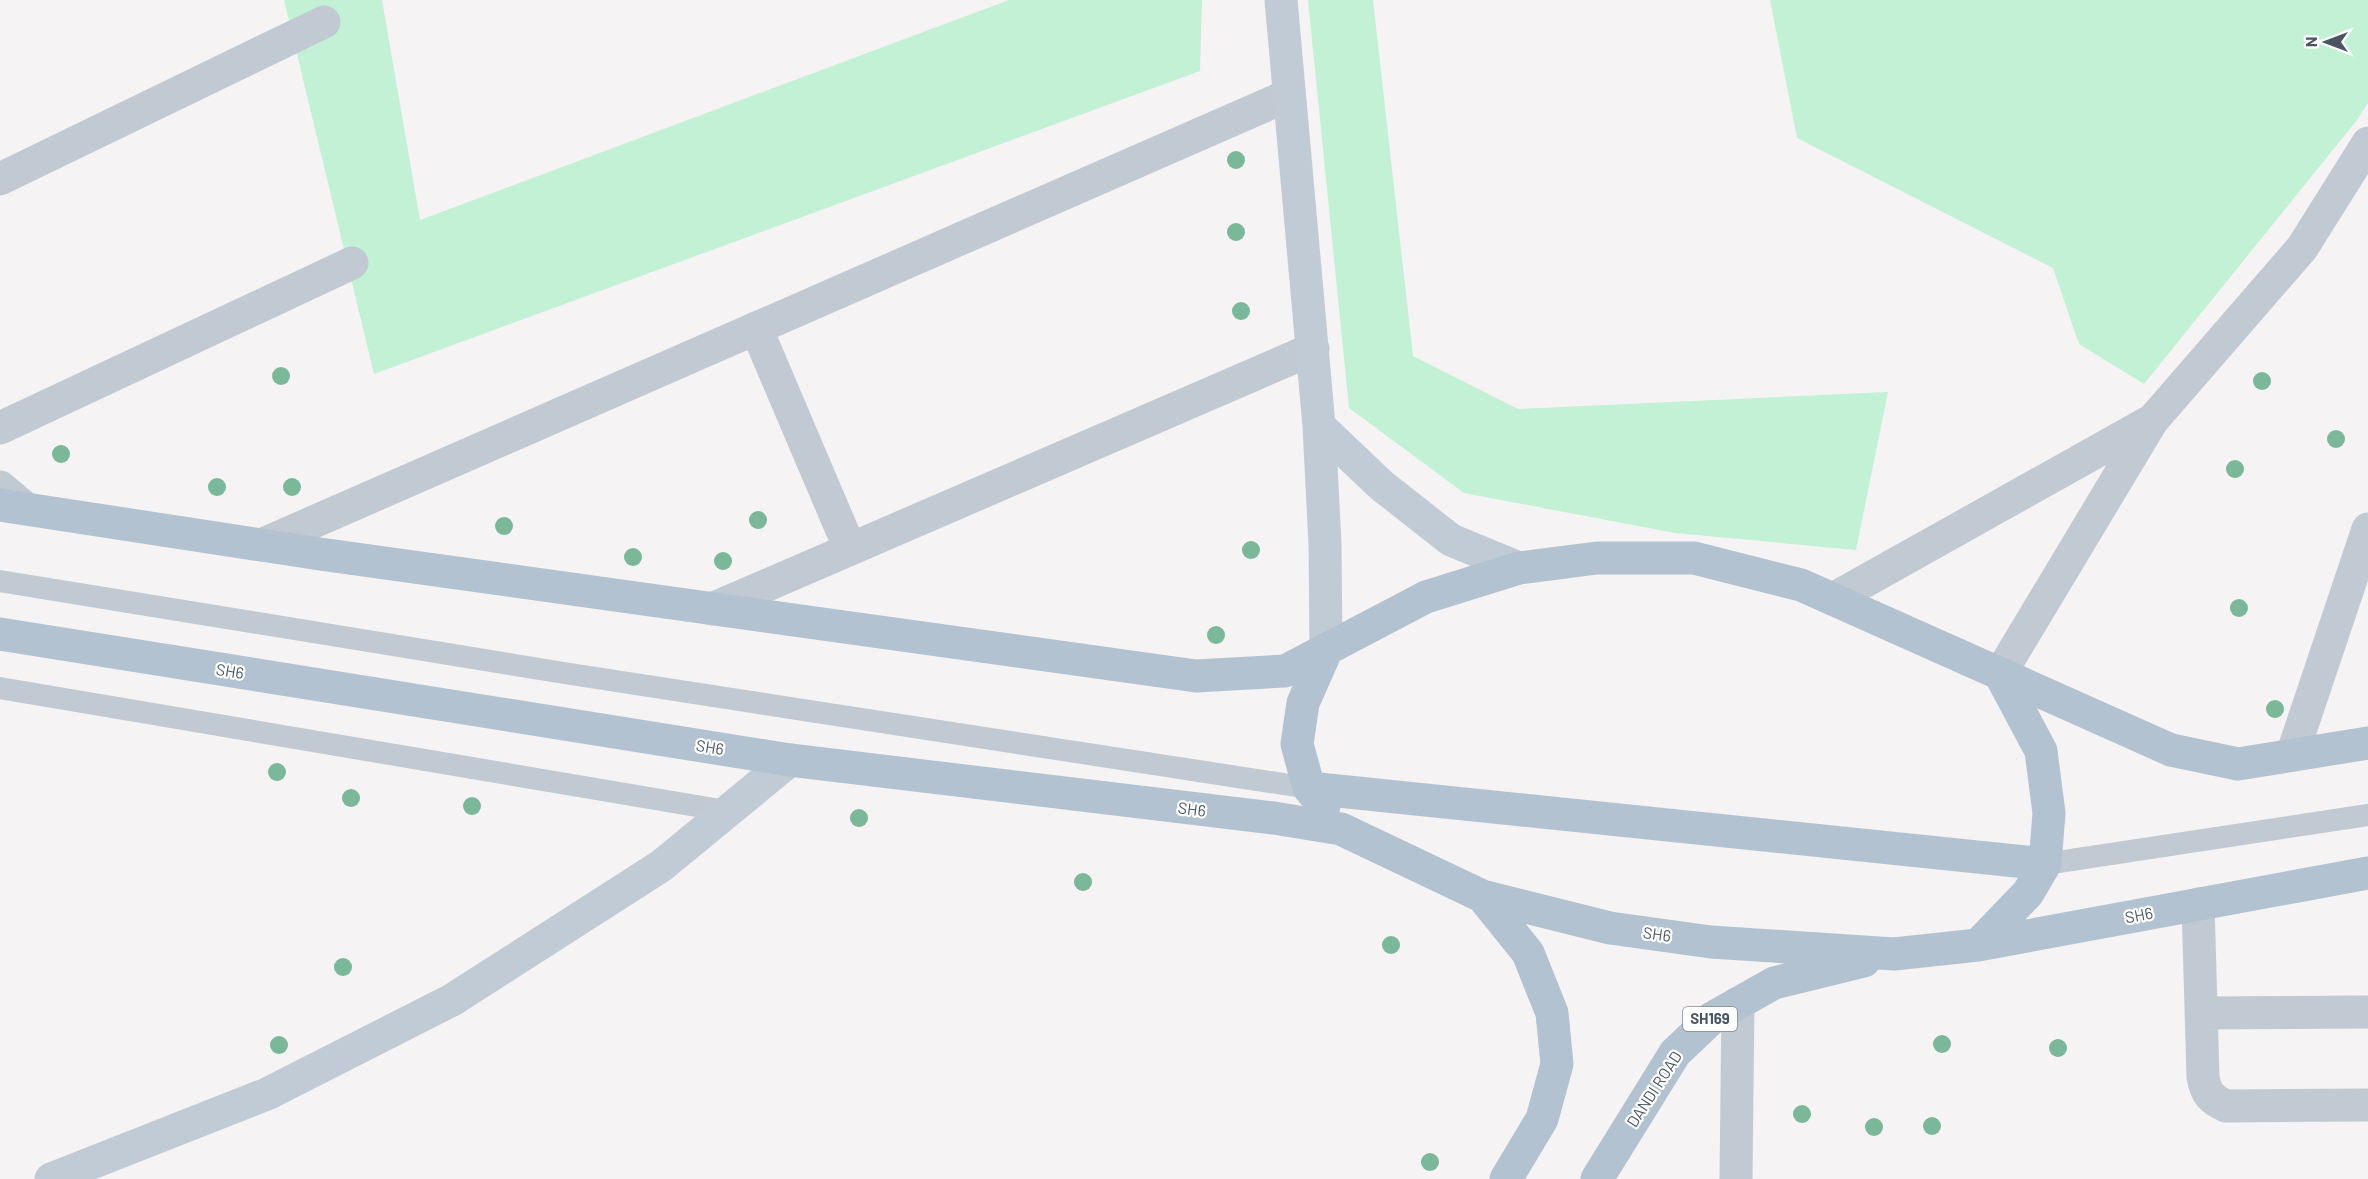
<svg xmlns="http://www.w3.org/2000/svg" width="2368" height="1179" font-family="Barlow,sans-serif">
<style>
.green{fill:#c3f1d5}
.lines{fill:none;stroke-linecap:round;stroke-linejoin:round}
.lane{stroke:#c1cad2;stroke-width:22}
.street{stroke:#c1cad2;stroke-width:33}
.secondary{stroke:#c1cbd6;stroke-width:33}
.primary{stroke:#b3c2d1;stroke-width:33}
.tree{fill:#7bb799}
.labels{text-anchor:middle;stroke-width:4.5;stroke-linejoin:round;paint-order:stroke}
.shield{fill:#fff;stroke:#808990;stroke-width:1.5}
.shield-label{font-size:15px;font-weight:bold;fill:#4a5661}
.street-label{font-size:16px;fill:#4a5661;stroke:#fff}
</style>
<rect width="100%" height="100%" fill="#f5f3f3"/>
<path class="green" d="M284,0h98l38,220 589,-220h193l-2,71 -826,303z
M1308,0h65l40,356 105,53 370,-17 -32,158 -181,-17 -211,-40 -115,-85z
M1770,0h598v103l-11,17 -213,264 -65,-40 -26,-76 -256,-130z"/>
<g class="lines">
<path class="lane" d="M0,581l564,92 745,115
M0,688l726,123
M2045,864l323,-49"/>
<path class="street" d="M0,179l324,-157
M756,328l94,221
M0,428l352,-165
M0,487l25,21
M261,545l1028,-450
M1833,599l318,-178
M712,609l601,-260
M2000,674l152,-253 150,-173 66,-105
M2292,755l76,-226
M2198,904l5,173c3,17 8,22 23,29l142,-1
M2201,1013l167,-1
M1736,1179l2,-176"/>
<path class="secondary" d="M1281,0l38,426 6,118 1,107
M1319,426l62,59 70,55 68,28
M51,1179l216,-85 185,-94 209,-134 129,-106"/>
<path class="primary" d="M0,505l320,49 876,122 89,-5 141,-74 93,-29 78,-10h97l107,27 370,165 67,14 130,-21
M0,634l790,126 484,58 67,11 141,67 128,32 101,14 183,12 84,-9 390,-72
M1309,788l736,76
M1324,806l-15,-18 -12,-44 6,-41 23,-52
M1482,896l46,57 24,60 5,51 -15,55 -36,60
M1978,945l50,-52 17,-29 4,-51 -8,-62 -41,-77
M1597,1179l78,-126 37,-35 62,-35 90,-22"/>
</g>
<g class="tree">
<circle cx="1236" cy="160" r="9"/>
<circle cx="1236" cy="232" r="9"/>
<circle cx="1241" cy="311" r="9"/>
<circle cx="281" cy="376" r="9"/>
<circle cx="2262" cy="381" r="9"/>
<circle cx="2336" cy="439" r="9"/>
<circle cx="61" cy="454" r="9"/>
<circle cx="2235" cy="469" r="9"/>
<circle cx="217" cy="487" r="9"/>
<circle cx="292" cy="487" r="9"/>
<circle cx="758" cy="520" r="9"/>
<circle cx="504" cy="526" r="9"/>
<circle cx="1251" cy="550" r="9"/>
<circle cx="633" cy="557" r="9"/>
<circle cx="723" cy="561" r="9"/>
<circle cx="2239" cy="608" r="9"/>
<circle cx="1216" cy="635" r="9"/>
<circle cx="2275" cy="709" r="9"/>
<circle cx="277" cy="772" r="9"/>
<circle cx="351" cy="798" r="9"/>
<circle cx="472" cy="806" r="9"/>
<circle cx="859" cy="818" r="9"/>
<circle cx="1083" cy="882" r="9"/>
<circle cx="1391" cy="945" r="9"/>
<circle cx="343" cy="967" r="9"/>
<circle cx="1942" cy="1044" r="9"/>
<circle cx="279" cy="1045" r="9"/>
<circle cx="2058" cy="1048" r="9"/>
<circle cx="1802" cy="1114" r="9"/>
<circle cx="1932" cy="1126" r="9"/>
<circle cx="1874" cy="1127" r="9"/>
<circle cx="1430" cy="1162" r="9"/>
</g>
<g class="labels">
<rect class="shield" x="1683" y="1007" width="54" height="24" rx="4.5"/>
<g class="shield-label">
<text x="1710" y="1024">SH169</text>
</g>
<g class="street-label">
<text transform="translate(230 671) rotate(9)" y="6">SH6</text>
<text transform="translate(710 747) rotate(9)" y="6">SH6</text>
<text transform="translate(1192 809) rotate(7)" y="6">SH6</text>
<text transform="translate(2139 915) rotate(-11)" y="6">SH6</text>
<text transform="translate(1657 934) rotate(8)" y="6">SH6</text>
<text transform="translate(1654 1089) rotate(-57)" y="6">DANDI ROAD</text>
</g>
</g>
<g transform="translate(2326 42) rotate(270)" stroke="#ffffff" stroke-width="4.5" paint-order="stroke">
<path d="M0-4.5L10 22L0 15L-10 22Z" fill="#4a5661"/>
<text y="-9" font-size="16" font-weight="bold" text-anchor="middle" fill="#4a5661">N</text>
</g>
</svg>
